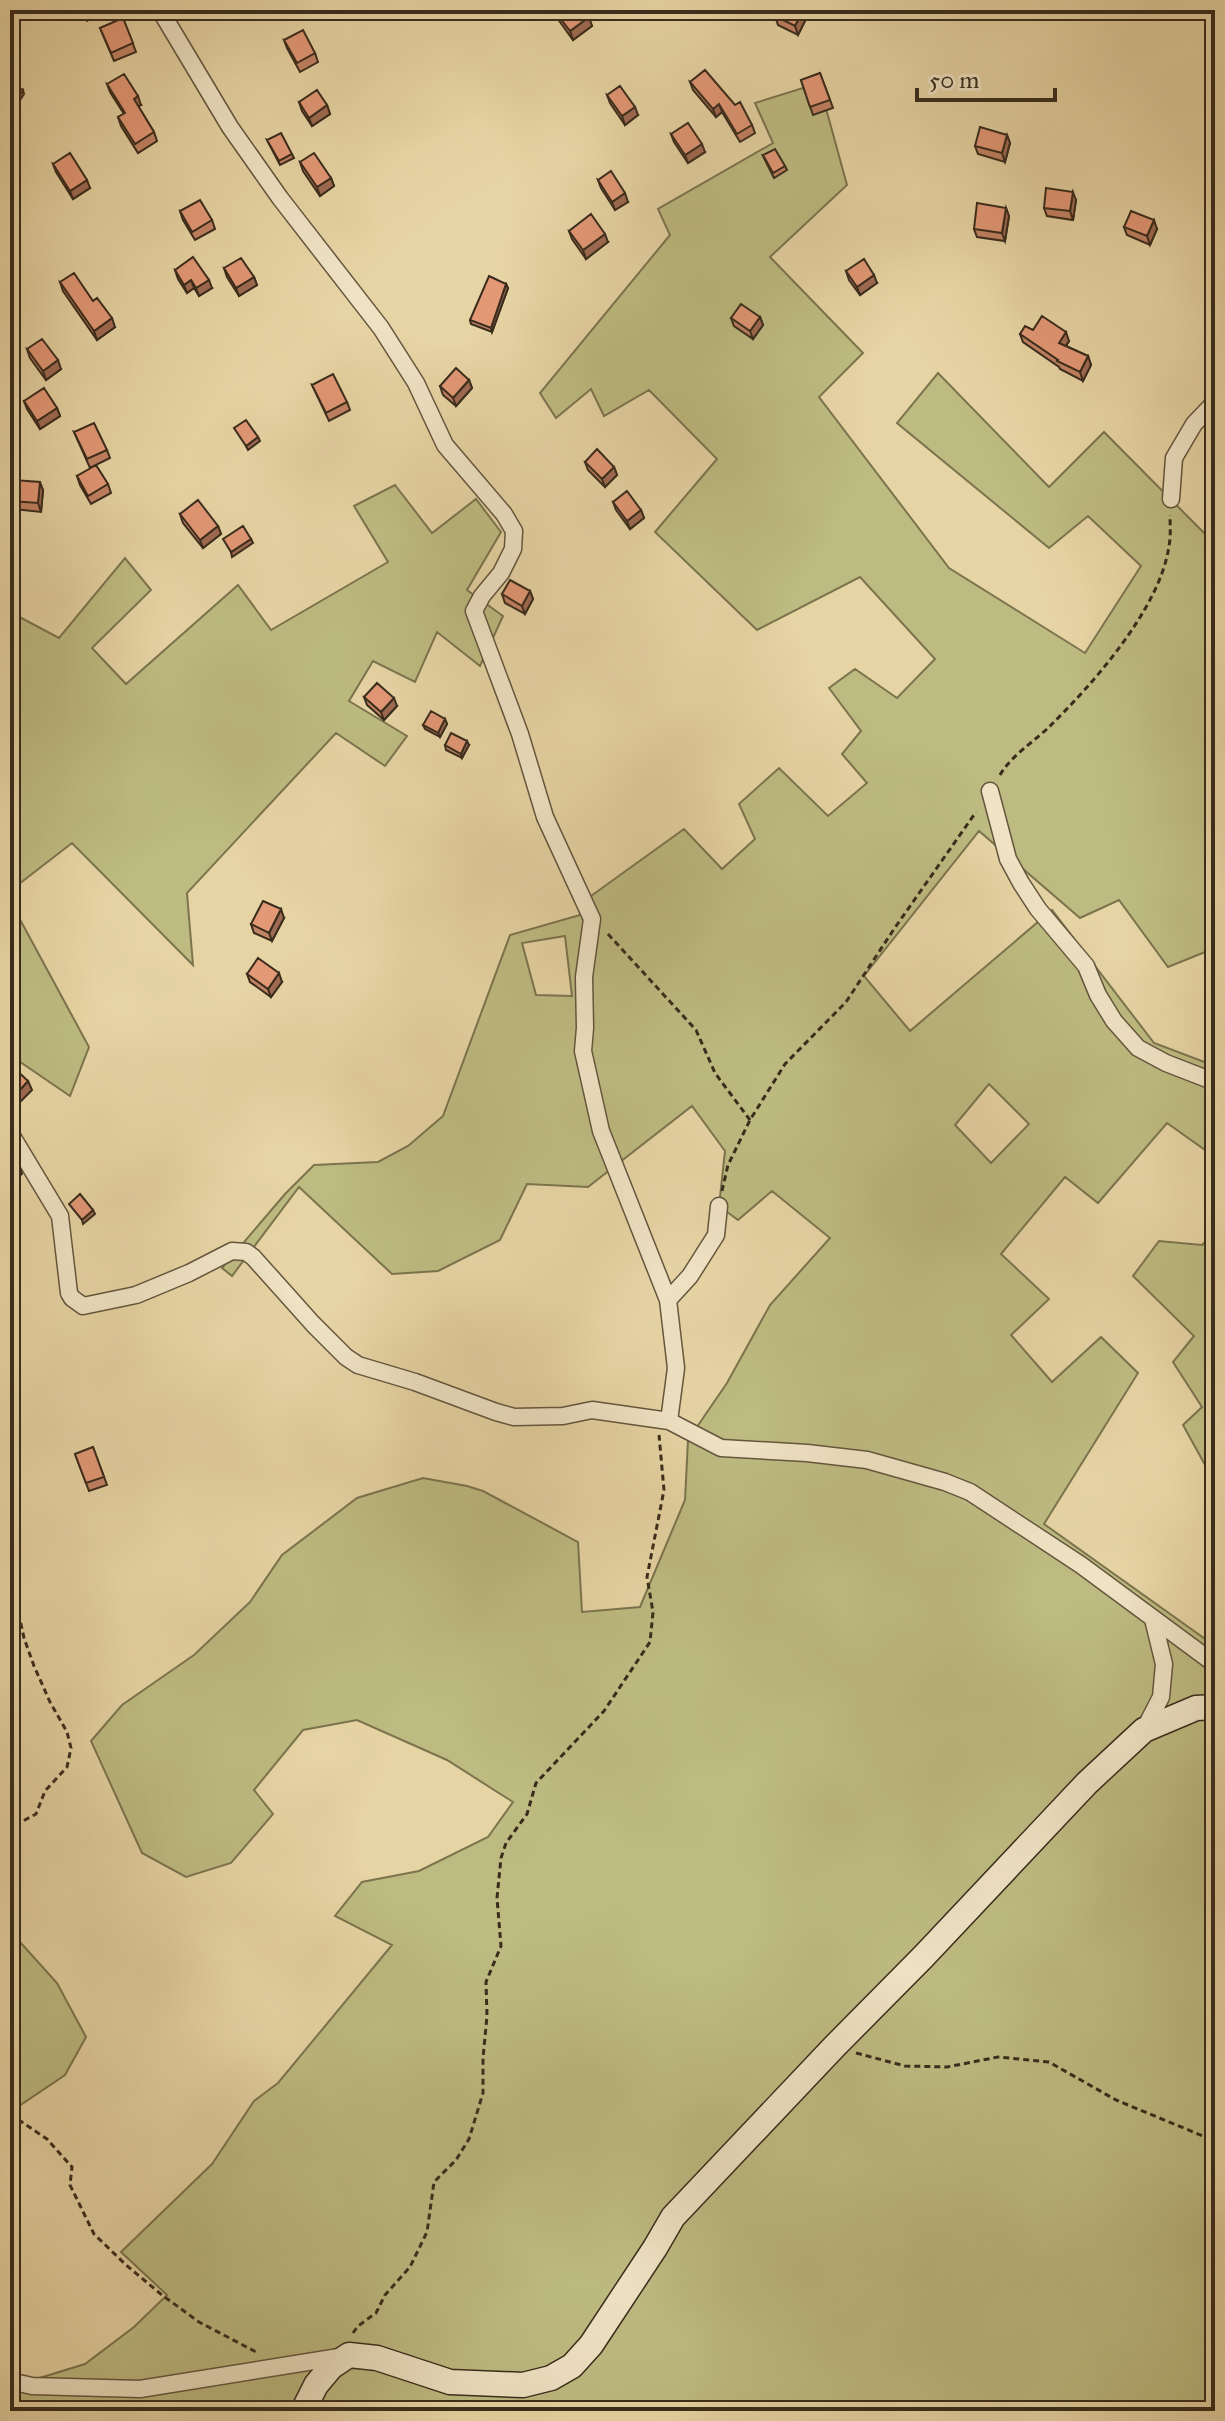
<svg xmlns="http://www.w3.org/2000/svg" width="1225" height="2421" font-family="'IM FELL Great Primer',serif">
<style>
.green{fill:#bdbb81;stroke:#7b744e;stroke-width:2;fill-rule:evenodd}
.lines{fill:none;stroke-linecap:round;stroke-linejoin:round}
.street-casing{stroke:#64563e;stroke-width:19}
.secondary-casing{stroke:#392c1c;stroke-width:27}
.path{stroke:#392c1c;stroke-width:3;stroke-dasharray:6 4;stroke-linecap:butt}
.street{stroke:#efe3c4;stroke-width:16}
.secondary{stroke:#efe3c4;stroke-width:24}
.wall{fill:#c38365;stroke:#392c1c;stroke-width:2}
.shaded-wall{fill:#9f6a53;stroke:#392c1c;stroke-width:2}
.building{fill:#e39876;stroke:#392c1c;stroke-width:2}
</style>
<rect width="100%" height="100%" fill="#e7d4a4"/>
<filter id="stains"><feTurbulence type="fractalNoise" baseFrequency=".0025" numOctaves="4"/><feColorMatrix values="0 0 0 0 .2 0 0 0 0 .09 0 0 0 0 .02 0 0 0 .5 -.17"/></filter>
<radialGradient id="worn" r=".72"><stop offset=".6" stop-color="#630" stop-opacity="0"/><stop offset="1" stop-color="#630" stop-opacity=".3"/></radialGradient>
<path class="green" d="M819,83l28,102 -77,72 93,96 -44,44 130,171 136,85 56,-87 -53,-50 -39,32 -152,-125 41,-50 111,114 55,-55 111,112v404l-47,19 -49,-67 -39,18 -101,-87 -115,145 46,55 142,-121 102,133 61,23v91l-48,-34 -69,80 -33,-26 -64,77 48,45 -38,36 41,47 49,-45 37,36 -94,151 171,122v765h-1205v-24l75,-23 49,-37 33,-32 -46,-43 91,-88 42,-63 24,-18 114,-138 -57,-29 27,-34 57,-11 69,-34 25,-35 -66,-42 -90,-40 -54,10 -49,60 19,24 -42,49 -45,14 -44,-24 -51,-112 31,-36 72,-50 56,-53 32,-47 75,-57 66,-20 44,8 16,5 95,51 4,70 58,-5 45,-107 3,-60 39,-57 43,-78 60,-67 -58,-47 -34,29 -19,-14 6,-55 -33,-45 -104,81 -61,-3 -27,56 -62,31 -46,3 -93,-87 -67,89 -10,-8 63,-74 29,-29 64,-3 30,-16 35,-30 67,-181 70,-20 4,-14 100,-72 38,40 33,-30 -16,-35 40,-36 49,48 39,-33 -25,-29 19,-23 -32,-43 26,-19 42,29 38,-39 -75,-82 -103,53 -102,-98 62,-73 -68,-69 -45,26 -13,-27 -35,29 -16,-25 130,-158 -12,-26 115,-66 -18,-40zM565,936l7,60 -36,-1 -14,-52zM989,1084l40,40 -38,39 -36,-38z
M395,485l37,48 44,-34 25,33 -34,58 36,26 -23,50 -43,-34 -22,50 -42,-21 -24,40 58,35 -22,30 -49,-33 -149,160 6,72 -121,-122 -62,48v-279l49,26 66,-80 26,32 -59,58 34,36 112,-99 33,45 117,-68 -34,-56z
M10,901l79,146 -19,49 -60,-41z
M1215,1232v251l-32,-58 19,-18 -29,-45 21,-26 -61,-60 26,-35 43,4z
M10,1927l1,5 46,51 29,54 -21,38 -55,37z"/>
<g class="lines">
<defs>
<path id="street" d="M160,10l70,117 50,71 101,130 35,55 29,62 59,69 10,17 -1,18 -12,24 -19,23 -8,15 46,123 25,83 47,102 -8,58 1,51 -2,23 18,80 67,169 8,68 -7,53
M1171,499l3,-41 20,-34 21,-22
M990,791l18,68 13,24 17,26 48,57 12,29 16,26 24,27 28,15 49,19
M10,1133l50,83 9,77 3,5 11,8 53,-11 53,-22 43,-22 14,1 7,5 60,67 33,33 12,8 57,17 81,30 18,5 49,-1 29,-6 77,11 52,27 86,5 60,7 78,22 25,10 111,73 134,99
M668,1300l22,-24 26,-41 3,-29
M1144,1730l17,-33 3,-33 -11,-45
M10,2381l22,5 108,3 199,-32"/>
<path id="secondary" d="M303,2411l13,-26 15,-18 18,-12 28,3 73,24 73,3 28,-7 21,-12 19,-21 64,-97 18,-31 161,-170 90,-91 163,-173 57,-53 52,-22 19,-1"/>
</defs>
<use href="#street" class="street-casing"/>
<use href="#secondary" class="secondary-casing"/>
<path class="path" d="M1000,775c11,-19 32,-32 48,-47 44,-43 112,-119 121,-182 2,-10 1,-21 1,-31
M608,934l88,96 19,43 35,47
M722,1191l6,-26 22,-45 35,-56 61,-62 48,-73 82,-117
M10,1574l14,64 10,28 16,36 17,30 4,16 -4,19 -22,24 -9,23 -26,14
M856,2053l49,13 42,1 51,-10 51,5 67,38 99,41
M10,2114l37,25 25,28 -2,18 24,49 32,31 36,30 37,27 59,31
M353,2333l5,-7 18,-13 9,-18 25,-28 17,-35 7,-50 22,-22 13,-21 14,-46v-35l4,-42 -1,-34 15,-36 -4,-48 4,-40 5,-15 21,-29 9,-31 68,-72 46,-69 3,-30 -6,-35 17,-87 -5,-55"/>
<use href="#street" class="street"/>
<use href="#secondary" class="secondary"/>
</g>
<path class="wall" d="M80,10h19l1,3 -13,8z
M553,10h31l8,16 -19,14 -18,-25z
M778,10h28l2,5 -10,20 -20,-10 -3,-9z
M123,18l13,34 -22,9 -14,-33z
M284,40l31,13 3,9 -18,10 -13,-24z
M820,73l13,35 -20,7 -12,-35z
M690,82l62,43 3,8 -15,9 -18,-30 -6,5 -23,-27z
M107,84l34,21 -3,1 16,26 3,9 -19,12 -17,-27 -3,-9 6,-3 -14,-22z
M607,95l31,20 -13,10 -15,-22z
M299,102l28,3 3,9 -18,12 -10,-15z
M671,134l34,18 -17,11 -14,-21z
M1007,135l3,8 -5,19 -27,-8 -3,-8z
M267,140l25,14 2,4 -14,7z
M763,156l22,10 2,4 -13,8z
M300,162l31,16 3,8 -14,10 -17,-25z
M53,164l37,24 -17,11 -17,-27z
M598,180l30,22 -13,8 -14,-22z
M1076,200l-3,20 -26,-4 -3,-8z
M1006,208l3,8 -4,25 -28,-4 -3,-8z
M180,211l32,9 3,9 -20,11 -12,-20z
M1124,227l33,2 -7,16 -23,-10z
M569,231l39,11 -22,17 -14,-20z
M224,268l30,9 3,8 -18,11 -12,-19z
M175,270l37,18 -13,8 -5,-8 -7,5 -9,-14z
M846,271l31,12 -17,12 -11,-15z
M60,282l33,19 22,26 -18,13 -34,-49z
M506,284l2,4 -16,44 -21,-8 -1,-4z
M760,317l3,8 -10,14 -19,-13 -3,-8z
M1033,330l36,11 -3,5 22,10 3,9 -8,16 -23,-12 -1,-2 -36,-25 -3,-8z
M27,349l34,20 -15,11 -16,-22z
M469,380l3,8 -16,18 -13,-11 -3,-9z
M312,385l35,17 3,8 -21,11z
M24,401l33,7 3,8 -20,13 -13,-20z
M74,432l33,18 3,8 -20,10z
M10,452l8,28 25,10 -2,22 -27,-3 -3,-8 1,-13 -2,1z
M585,462l29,5 3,8 -12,12 -17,-17z
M77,476l31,8 3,9 -20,11 -11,-19z
M613,502l28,8 3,8 -14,11 -14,-19z
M180,514l38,12 3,8 -18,14 -20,-25z
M530,591l3,8 -8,15 -20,-11 -3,-9z
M364,697l33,9 -13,14 -17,-15z
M445,719l2,5 -7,13 -15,-8 -2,-4z
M445,745h24l-7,13 -16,-8z
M284,918l-12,23 -18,-8 -3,-9z
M247,974l35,8 -11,15 -21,-15z
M93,1447l14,38 -18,6 -14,-37z"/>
<path class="shaded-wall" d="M803,10h3l2,5 -10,20 -3,-9z
M589,17l3,9 -19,14 -3,-9z
M23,90l1,4 -8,12 -1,-4z
M138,96l3,9 -4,2 -3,-8z
M719,104l3,8 -6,5 -3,-8z
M327,105l3,9 -18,12 -3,-8z
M635,107l3,8 -13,10 -3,-9z
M1007,135l3,8 -5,19 -3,-9z
M702,144l3,8 -17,11 -3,-8z
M331,178l3,8 -14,10 -3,-9z
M87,180l3,8 -17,11 -3,-8z
M1073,192l3,8 -3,20 -3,-9z
M625,193l3,9 -13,8 -3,-8z
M1006,208l3,8 -4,25 -3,-8z
M1154,220l3,9 -7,16 -3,-9z
M605,234l3,8 -22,17 -3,-9z
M874,275l3,8 -17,12 -3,-8z
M254,277l3,8 -18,11 -3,-8z
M191,280l3,8 -7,5 -3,-8z
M209,280l3,8 -13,8 -3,-8z
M506,284l2,4 -16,44 -1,-4z
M760,317l3,8 -10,14 -3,-8z
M112,318l3,9 -18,13 -3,-9z
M1066,332l3,9 -7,10 -3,-8z
M1088,356l3,9 -8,16 -3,-9z
M58,360l3,9 -15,11 -3,-9z
M469,380l3,8 -16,18 -3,-8z
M57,408l3,8 -20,13 -3,-8z
M258,437l2,4 -12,9 -2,-4z
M614,467l3,8 -12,12 -3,-8z
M40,482l3,8 -2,22 -3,-9z
M641,510l3,8 -14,11 -3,-8z
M218,526l3,8 -18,14 -3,-8z
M251,539l2,4 -21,14 -1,-5z
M530,591l3,8 -8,15 -3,-8z
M394,698l3,8 -13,14 -3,-8z
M445,719l2,5 -7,13 -2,-4z
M467,741l2,4 -7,13 -1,-4z
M281,909l3,9 -12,23 -3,-8z
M279,973l3,9 -11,15 -3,-8z
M28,1081l4,9 -22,22v-11z
M19,1165l3,9 -12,9v-11z
M93,1210l2,4 -12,10 -1,-4z"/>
<path class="building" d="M81,10h16l-12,7z
M554,10h30l5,7 -19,14z
M778,10h25l-8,16 -20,-10z
M123,18l10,25 -22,10 -11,-25z
M303,30l12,23 -18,10 -13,-23z
M705,70l30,35 5,-3 12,23 -15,9 -18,-30 -6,5 -23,-27z
M820,73l10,27 -20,7 -9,-27z
M124,74l14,22 -4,3 20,33 -19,12 -17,-27 7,-4 -18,-29z
M10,82l13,8 -8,12 -5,-3z
M620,86l15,21 -13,9 -15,-21z
M317,90l10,15 -18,13 -10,-16z
M688,123l14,21 -17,11 -14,-21z
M980,127l27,8 -5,18 -27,-7z
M281,133l11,21 -13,7 -12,-21z
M775,149l10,17 -12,7 -10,-18z
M70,153l17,27 -17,11 -17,-27z
M314,153l17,25 -14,9 -17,-25z
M611,171l14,22 -13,9 -14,-22z
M1046,188l27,4 -3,19 -26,-3z
M200,200l12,20 -20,12 -12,-21z
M977,203l29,5 -4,25 -28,-4z
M1131,211l23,9 -7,16 -23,-9z
M591,214l14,20 -22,16 -14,-19z
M193,257l16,23 -13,8 -5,-8 -7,5 -9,-15z
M241,258l13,19 -18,11 -12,-20z
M864,259l10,16 -17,12 -11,-16z
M74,273l19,28 4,-3 15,20 -18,13 -34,-49z
M489,276l17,8 -15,44 -21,-8z
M741,304l19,13 -10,14 -19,-13z
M1042,316l24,16 -7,11 29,13 -8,16 -23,-11 1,-1 -38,-26 5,-8 8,4z
M42,339l16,21 -15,11 -16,-22z
M456,368l13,12 -16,18 -13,-12z
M333,374l14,28 -21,11 -14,-28z
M44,388l13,20 -20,13 -13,-20z
M246,420l12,17 -12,9 -12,-18z
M94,423l13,27 -20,9 -13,-27z
M597,449l17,18 -12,12 -17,-17z
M10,452l7,26 -7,2z
M96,465l12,19 -20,12 -11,-20z
M13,480l27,2 -2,21 -27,-2z
M627,491l14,19 -14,11 -14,-19z
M198,500l20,26 -18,14 -20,-26z
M243,526l8,13 -20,13 -8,-13z
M510,580l20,11 -8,15 -20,-12z
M377,683l17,15 -13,14 -17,-15z
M431,711l14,8 -7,14 -15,-8z
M451,733l16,8 -6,13 -16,-9z
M263,901l18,8 -12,24 -18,-9z
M258,958l21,15 -11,16 -21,-15z
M11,1065l17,16 -18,20v-35z
M10,1151l9,14 -9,7z
M80,1194l13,16 -11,10 -13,-16z
M93,1447l11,30 -18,6 -11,-29z"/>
<rect width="1225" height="2421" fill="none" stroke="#e7d4a4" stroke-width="40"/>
<rect x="12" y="12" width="1201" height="2397" fill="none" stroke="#392c1c" stroke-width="4"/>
<rect x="20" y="20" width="1185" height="2381" fill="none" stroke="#392c1c" stroke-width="2"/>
<path d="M917 88v12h138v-12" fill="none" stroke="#392c1c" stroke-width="4"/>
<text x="929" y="88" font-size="24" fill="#392c1c" stroke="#efe3c4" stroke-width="6" paint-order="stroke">50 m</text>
<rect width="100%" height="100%" filter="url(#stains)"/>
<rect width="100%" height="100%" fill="url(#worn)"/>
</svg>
